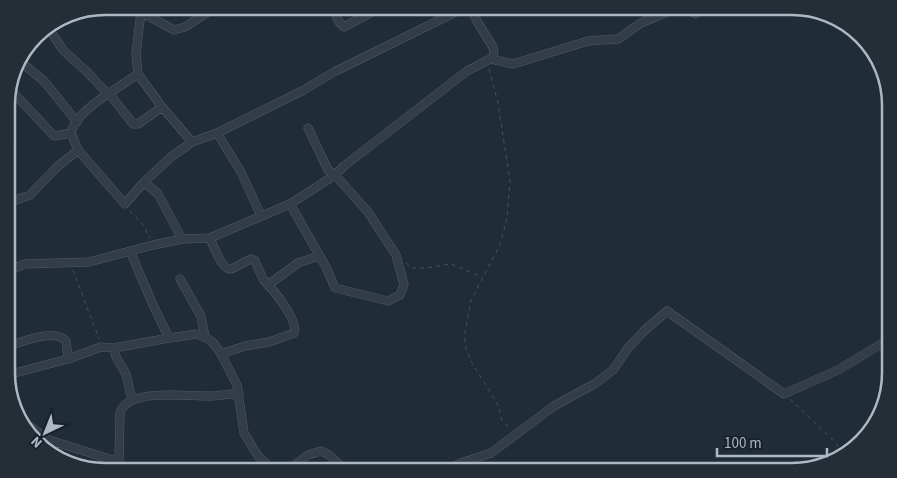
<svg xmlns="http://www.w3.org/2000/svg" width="897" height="478" font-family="'Source Sans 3',sans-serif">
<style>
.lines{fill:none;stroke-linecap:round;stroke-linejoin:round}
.street-casing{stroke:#515b65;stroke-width:9}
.path{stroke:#415656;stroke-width:1;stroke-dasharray:4 4;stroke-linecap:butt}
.street{stroke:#333d47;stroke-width:8}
.rim{fill:none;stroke:#adb8c4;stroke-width:2.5}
</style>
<rect width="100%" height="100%" fill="#202c36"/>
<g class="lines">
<defs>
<path id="street" d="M118,6l23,6 33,18 11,-3 32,-21
M332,6l7,16 5,5 39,-21
M681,6l15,8
M141,12l-5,42 2,20 -30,20 4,3 21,27h5l24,-17 30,35
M47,26l16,24 24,22 21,22c-14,9 -33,23 -37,39l7,17 47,54 19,-22 27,-25 21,-15 25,-9 85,-42 32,-19 134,-66
M20,57l2,6 22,18 33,41
M491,59l22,5 75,-23 30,-2 23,-16 40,-17
M138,74l24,33
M12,76l10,-13
M9,88l45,48 17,-3
M217,133l24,39 20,44
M144,182l14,12 24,45
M7,203l23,-8 27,-28 21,-17
M290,204l36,63 9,21 53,13 12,-6 4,-10 -8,-30 -28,-43 -33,-37 -7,-5 -20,-42
M210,238c3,7 12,31 20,31 6,0 15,-9 22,-10l3,2 8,18 5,6 30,-22 21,-7
M130,251l23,54 16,33 28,-4 13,6 5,5 6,9 16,31 7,48 14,23 17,16
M7,271l18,-7 64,-2 64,-17 29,-6 28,-1 80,-34 45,-29 9,-9 123,-95 27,-14 -1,-10 -15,-24 -8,-17
M180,279l21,37 4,21
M7,347c14,-5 48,-19 59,-6l2,18
M114,348l2,9 10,17 6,26
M221,354l24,-8 24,-4 25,-9c4,-12 -17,-39 -26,-48
M7,375l61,-16 33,-12 13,1 55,-10
M21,420l28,20 70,22 3,10
M48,451l7,-9
M119,462l1,-49c7,-26 71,-16 91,-17 9,0 19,-2 28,-3
M285,472l23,-17 13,-4 8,4 19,17
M444,472l17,-9 30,-10 63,-47 42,-23 17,-13 15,-22 17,-18 22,-19 117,83 54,-24 53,-32"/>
</defs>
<use href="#street" class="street-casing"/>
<path class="path" d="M489,69l9,34 12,78 -3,37 -7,27 -29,55 -6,33v13l6,15 27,44 4,16 8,7
M130,211l14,15 6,12
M406,263l6,5h14l25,-4 31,13
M73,270l26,69
M790,399l46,44 7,14"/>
<use href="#street" class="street"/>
</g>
<path d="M0 0H897V478H0ZM105 15H792A90 90 0 0 1 882 105V373A90 90 0 0 1 792 463H105A90 90 0 0 1 15 373V105A90 90 0 0 1 105 15Z" fill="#252e37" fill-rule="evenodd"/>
<path class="rim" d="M105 15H792A90 90 0 0 1 882 105V373A90 90 0 0 1 792 463H105A90 90 0 0 1 15 373V105A90 90 0 0 1 105 15Z"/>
<g transform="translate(45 433) rotate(223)" stroke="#19222b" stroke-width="4" paint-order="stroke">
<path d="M0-4L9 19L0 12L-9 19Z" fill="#adb8c4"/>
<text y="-8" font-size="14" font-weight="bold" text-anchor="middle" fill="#adb8c4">N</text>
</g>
<path d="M717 448v8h110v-8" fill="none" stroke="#adb8c4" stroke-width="2.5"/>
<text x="724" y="448" font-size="15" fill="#adb8c4" stroke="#19222b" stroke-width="4" paint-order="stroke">100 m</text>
</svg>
